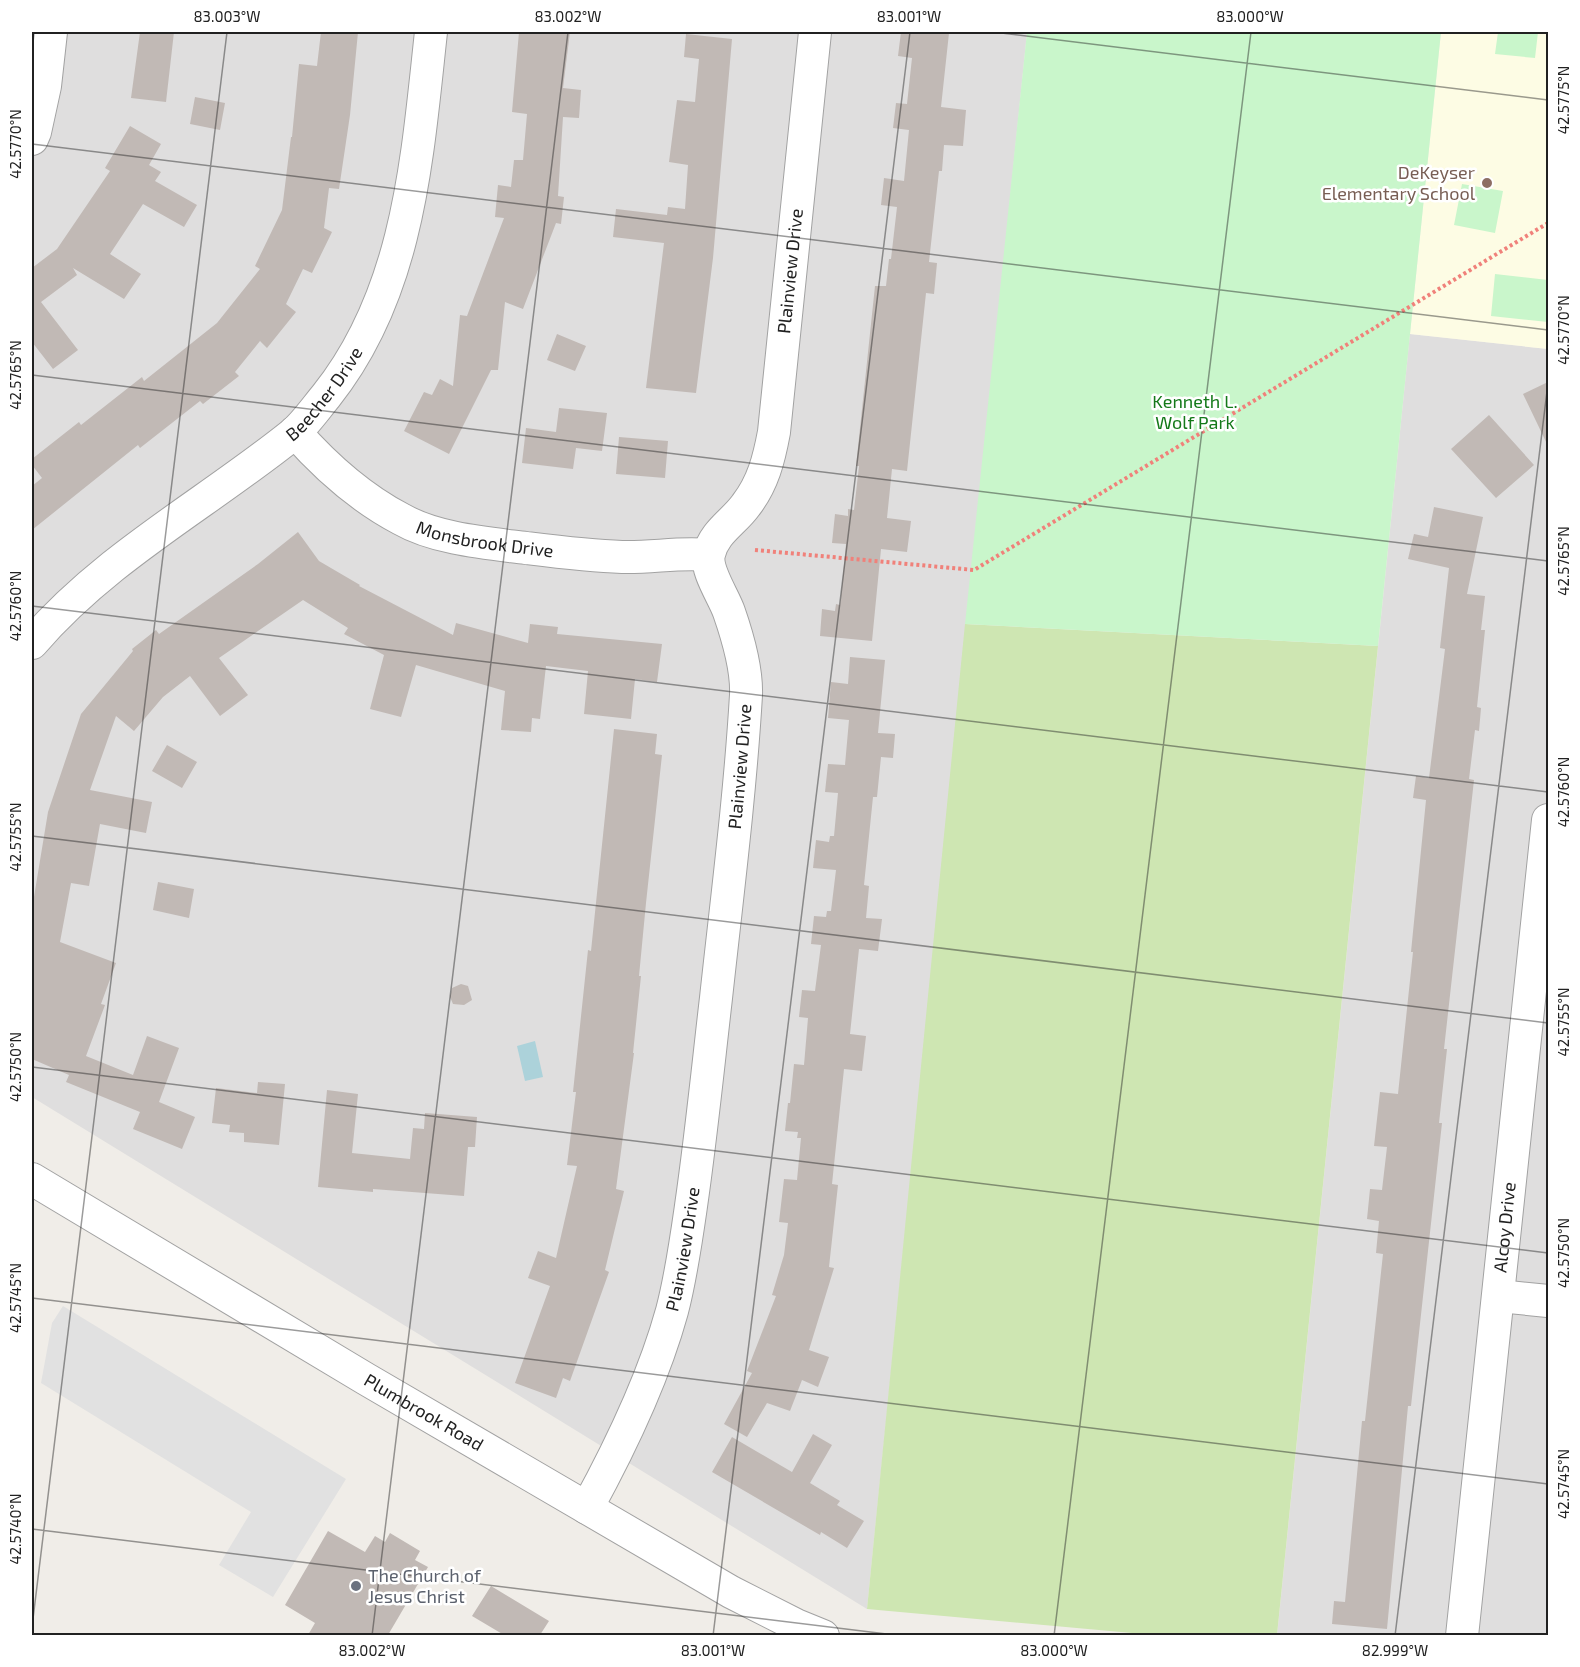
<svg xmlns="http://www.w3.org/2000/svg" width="1580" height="1667" font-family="'Exo 2',sans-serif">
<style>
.residential{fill:#dfdede}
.education{fill:#fdfce4}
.grass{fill:#cee6b2}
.park{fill:#c9f6cb}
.parking{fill:#e1e1e1}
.water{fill:#acd2da}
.building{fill:#c1b9b5}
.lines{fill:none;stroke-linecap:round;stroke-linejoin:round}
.minor-casing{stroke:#a2a2a2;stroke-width:34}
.path{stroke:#f0817a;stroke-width:4;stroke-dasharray:3 3;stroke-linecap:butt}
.minor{stroke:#fff;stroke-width:32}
.ticks{fill:none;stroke:#212121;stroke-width:1.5;stroke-opacity:0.45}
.education-dot{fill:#8d6e63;stroke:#fff;stroke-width:2}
.worship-dot{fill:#6b7280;stroke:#fff;stroke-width:2}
.labels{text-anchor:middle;stroke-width:5;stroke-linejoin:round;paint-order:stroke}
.education-label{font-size:18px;fill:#785e54;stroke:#fff;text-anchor:end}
.street-label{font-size:18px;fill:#212121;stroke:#fff}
.park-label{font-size:18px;fill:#147919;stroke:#fff}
.worship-label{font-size:18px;fill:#5b616d;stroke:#fff;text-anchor:start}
.neatline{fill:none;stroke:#212121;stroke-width:2}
.ticks-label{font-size:15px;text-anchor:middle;fill:#212121}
</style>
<rect width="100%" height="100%" fill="#f0ede8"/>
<path class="residential" d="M32,32h995l-160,1577 -835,-512z
M1410,334l138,15v1286l-271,1z"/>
<path class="education" d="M1441,32h107v317l-138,-15z"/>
<path class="grass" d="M965,624l413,22 -101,989h-123l-287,-26z"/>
<path class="park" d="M1027,32h414l-63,614 -413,-22z
M1498,32h40l-3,26 -40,-4z
M1462,184l41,7 -8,42 -41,-8z
M1495,274l53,6v42l-57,-6z"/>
<path class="parking" d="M63,1306l283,173 -73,118 -54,-32 32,-53 -210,-129 11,-60z"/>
<path class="water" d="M535,1041l8,36 -18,4 -8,-35z"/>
<path class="building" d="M140,32h34l-8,70 -35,-4z
M321,32h37l-8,83 -11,74 -10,-1 -5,40 8,4 -20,41 -9,-4 -17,35 10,8 -29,36 -7,-7 -25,31 4,4 -36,28 -3,-3 -60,47 -2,-3 -106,85v-44l10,-8 -10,-13v-6l47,-37 2,3 61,-48 2,4 73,-58 43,-54 -5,-3 27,-56 9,-73h1l7,-73 18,2z
M519,32h51l-7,56 18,2 -2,28 -16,-1 -5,79 6,1 -3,27 -5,-1 -33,86 -18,-7 -7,68h-7l-42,84 -45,-23 20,-39 8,3 8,-16 13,7 7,-71 7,1 37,-98 -9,-1 3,-32 13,2 3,-27h9l4,-46 -15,-2z
M901,32l48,1 -8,74 25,3 -3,36 -19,-1 -2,26h-3l-10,91 8,1 -3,31 -8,-1 -19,178 -15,-2 -5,49 24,3 -4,31 -26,-3 -9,92 -52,-5 2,-27 13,2 1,-7 4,1 6,-61 -14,-1 3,-29 13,2v-7l6,1 5,-44h-3l19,-180h11l3,-27h2l6,-52 -16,-2 3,-27 20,3 5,-51 -16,-2 3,-25 11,1 5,-46 -14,-2z
M686,34l46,5 -19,219 -17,135 -50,-5 18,-145 -51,-6 3,-28 51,6 1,-8 17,2 3,-44 -19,-3 8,-62 18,2 4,-43 -15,-2z
M195,97l30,6 -5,27 -30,-6z
M130,126l31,18 -12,21 12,7 -6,9 42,24 -13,22 -41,-23 -33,50 31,20 -17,25 -51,-31 4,7 -36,27 37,48 -25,19 -21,-27v-74l25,-19 53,-78 -5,-3z
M557,334l29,12 -11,25 -28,-11z
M1548,382v64l-25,-52z
M559,408l48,5 -5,38 -26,-3 -3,21 -51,-6 4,-35 30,4z
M1489,415l45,50 -38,33 -45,-49z
M619,437l49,4 -3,37 -49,-4z
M1434,507l49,10 -16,77 18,2 -4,34h4l-8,77 4,1 -2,23 -4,-1 -6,49 5,1 -30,269h3l-8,74h3l-31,283h-3l-21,223 -55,-5 2,-23 11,1 17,-181h3l18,-167 -7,-1 3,-32 -12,-2 3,-30 12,1 5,-43 -13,-1 6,-54 18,2 15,-142h-2l15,-152 -13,-2 3,-22 13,2 16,-129 -5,-1 9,-80 -41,-9 6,-25 14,3z
M298,532l21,29 41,24 -1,1 94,49 3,-12 72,20 2,-19 28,3 -1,7 105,10 -5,38 -22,-3 -4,40 -47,-5 4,-43 -42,-5 -6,53 -8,-1 -1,14 -30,-2 4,-39 -89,-26 -15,52 -31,-8 14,-54 -40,-21 4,-6 -45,-28 -84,58 29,37 -28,21 -30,-40 -27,21 -29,34 -18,-15 -26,74 62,12 -6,31 -46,-9 -11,62 -18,-3 -11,59 56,21 -15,41 4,1 -19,51 47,19 14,-39 32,12 -20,54 36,15 -13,32 -49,-20 7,-17 -74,-30 3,-7 -37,-16v-150l16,-97 33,-98 52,-63 -1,-2 24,-19 3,4 99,-70z
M850,657l35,3 -7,73 17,1 -2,24 -12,-1 -4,40h-4l-9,88 5,1 -3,32 16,1 -4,32 -19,-2 -9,85 16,2 -4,35 -18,-2 -12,115 6,1 -9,82 5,1 -25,82 20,7 -11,30 -16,-7 -12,31 -23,-8 -20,34 -23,-13 28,-51 -5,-2 29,-75 -4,-1 12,-40 4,-32 -9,-1 5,-43 13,1 4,-42h-4l1,-6 -13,-1 3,-28h2l4,-39 10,1 4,-47 -9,-1 3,-27 13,1 6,-46 -10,-1 3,-28 12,1 1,-6h4l5,-41 -23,-2 3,-28 13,2 1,-6h4l4,-43 -13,-1 3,-28 17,1 4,-45 -21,-2 3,-36 17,2z
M614,729l43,5 -2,20 7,1 -16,148 -7,73h2l-8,77h1l-18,136 8,2 -19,79 4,2 -39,109 -7,-3 -7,20 -41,-15 35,-97 -22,-8 10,-27 18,7 21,-92 -10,-1 9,-73h-3l15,-142 3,1z
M167,745l30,17 -15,26 -30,-17z
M158,882l36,7 -5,29 -36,-8z
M461,984l7,2 4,14 -8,5 -11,-1 -3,-7 2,-9z
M258,1082l27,2 -6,61 -35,-3v-9l-15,-1 1,-7 -18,-2 4,-35 41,5z
M327,1090l31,4 -6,59 58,6 3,-31 11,1 1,-16 52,4 -2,30h-7l-4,49 -91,-7v3l-55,-5z
M813,1434l19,11 -22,38 30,18 -3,4 27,16 -17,27 -26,-16 -1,3 -108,-63 20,-35 60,35z
M328,1531l37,21 10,-16 10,6 5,-9 30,18 -5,9 13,7 -40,68h-80l7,-12 -30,-18z
M491,1586l58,35 -9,14h-36l-32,-19z"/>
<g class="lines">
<defs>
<g id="minor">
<path d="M32,139l3,-7 10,-46 6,-54"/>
<path id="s1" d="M295,432c30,34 66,66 106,87 35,20 85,24 125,29 32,4 63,8 96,9 29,1 58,-5 86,-2"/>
<path id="s2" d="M32,643c74,-86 174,-139 261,-209 12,-10 23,-26 33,-38 83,-104 91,-237 105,-364"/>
<path id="s3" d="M32,1179l334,200 365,213 65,33 27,11"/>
<path d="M1499,1296l49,5"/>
<path id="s4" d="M587,1508c34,-62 66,-128 85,-197 9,-34 14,-70 19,-105 10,-69 17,-139 25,-208 11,-101 24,-202 30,-303 1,-25 -9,-60 -17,-83 -5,-15 -24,-42 -20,-58 5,-22 25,-32 37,-49 17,-22 23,-46 28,-73l41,-400"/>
<path id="s5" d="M1462,1636l86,-816"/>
</g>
</defs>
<use href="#minor" class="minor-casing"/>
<path class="path" d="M755,550l219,20 574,-347"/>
<use href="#minor" class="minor"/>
</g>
<path class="ticks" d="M993,32l555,68M32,144l1516,186M32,375l1516,186M32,606l1516,186M32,836l1516,187M32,1067l1516,186M32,1298l1516,186M32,1529l871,107M32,1627l195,-1595M372,1636l196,-1604M713,1636l197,-1604M1054,1636l197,-1604M1395,1636l153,-1253"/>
<circle class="education-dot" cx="1487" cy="183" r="6"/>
<circle class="worship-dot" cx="356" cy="1586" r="6"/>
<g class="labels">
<g class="education-label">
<text x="1475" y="179">DeKeyser<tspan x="1475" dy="21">Elementary School</tspan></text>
</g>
<g class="street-label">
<text dy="6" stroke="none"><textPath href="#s4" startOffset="1286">Plainview Drive</textPath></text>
<text dy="6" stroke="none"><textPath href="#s2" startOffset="386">Beecher Drive</textPath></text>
<text dy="6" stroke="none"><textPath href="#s1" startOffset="225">Monsbrook Drive</textPath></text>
<text dy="6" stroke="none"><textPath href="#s4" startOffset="764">Plainview Drive</textPath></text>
<text dy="6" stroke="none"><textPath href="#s5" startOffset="411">Alcoy Drive</textPath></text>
<text dy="6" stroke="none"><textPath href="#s4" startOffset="278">Plainview Drive</textPath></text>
<text dy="6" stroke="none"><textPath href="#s3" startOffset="456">Plumbrook Road</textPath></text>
</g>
<g class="park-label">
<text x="1195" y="408">Kenneth L.<tspan x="1195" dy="21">Wolf Park</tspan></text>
</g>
<g class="worship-label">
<text x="368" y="1582">The Church of<tspan x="368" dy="21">Jesus Christ</tspan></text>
</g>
</g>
<rect width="1580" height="1667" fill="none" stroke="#ffffff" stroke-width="66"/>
<rect x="33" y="33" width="1514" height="1601" class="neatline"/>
<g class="ticks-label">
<text x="227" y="22">83.003°W</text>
<text x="568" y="22">83.002°W</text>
<text x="909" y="22">83.001°W</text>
<text x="1250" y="22">83.000°W</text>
<text transform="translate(1564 100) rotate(-90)" y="5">42.5775°N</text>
<text transform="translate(16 144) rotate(-90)" y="5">42.5770°N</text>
<text transform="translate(1564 330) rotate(-90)" y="5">42.5770°N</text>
<text transform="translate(16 375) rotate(-90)" y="5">42.5765°N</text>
<text transform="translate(1564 561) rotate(-90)" y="5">42.5765°N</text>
<text transform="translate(16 606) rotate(-90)" y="5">42.5760°N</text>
<text transform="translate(1564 792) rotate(-90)" y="5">42.5760°N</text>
<text transform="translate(16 837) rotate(-90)" y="5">42.5755°N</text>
<text transform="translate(1564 1022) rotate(-90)" y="5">42.5755°N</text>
<text transform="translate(16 1067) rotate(-90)" y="5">42.5750°N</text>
<text transform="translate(1564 1253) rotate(-90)" y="5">42.5750°N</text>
<text transform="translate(16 1298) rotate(-90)" y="5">42.5745°N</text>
<text transform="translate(1564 1484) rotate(-90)" y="5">42.5745°N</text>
<text transform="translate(16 1529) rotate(-90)" y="5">42.5740°N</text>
<text x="372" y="1656">83.002°W</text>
<text x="713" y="1656">83.001°W</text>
<text x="1054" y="1656">83.000°W</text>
<text x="1395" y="1656">82.999°W</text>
</g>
</svg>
